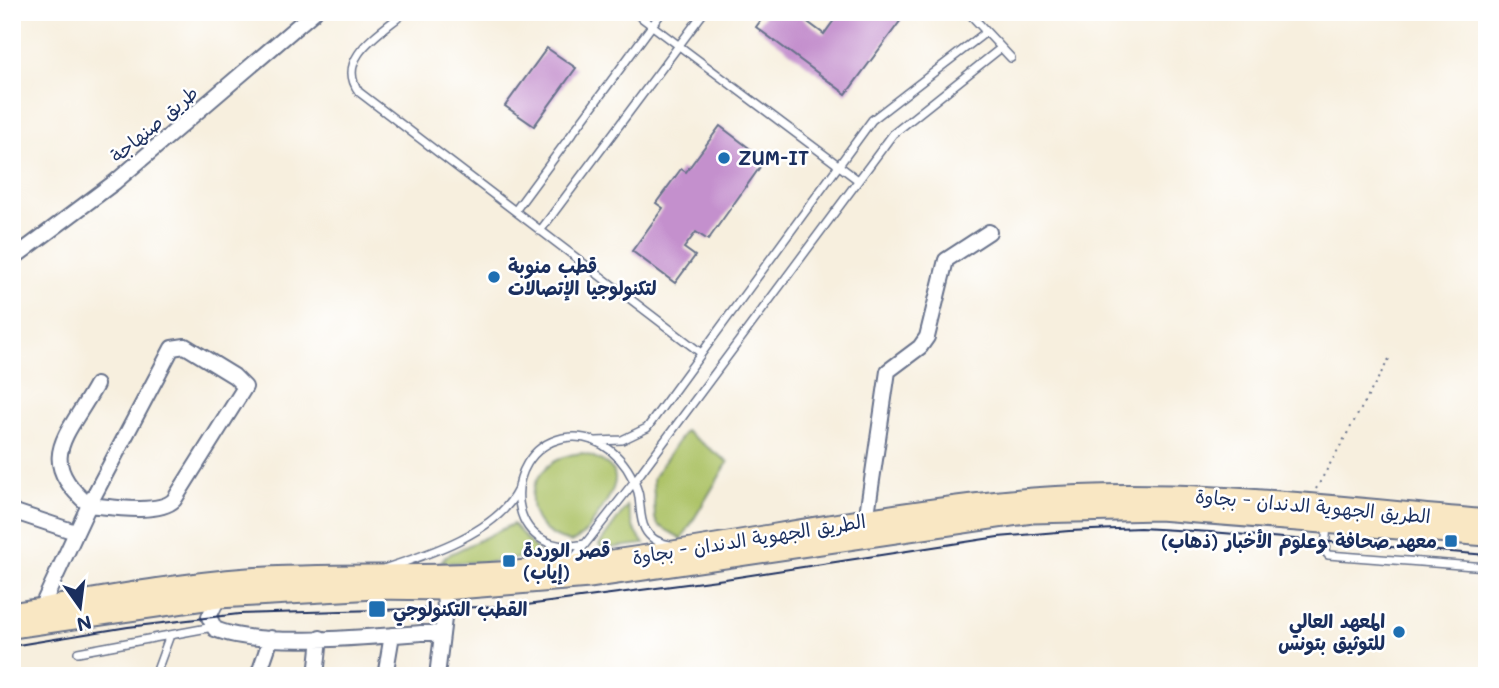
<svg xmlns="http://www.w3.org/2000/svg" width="1499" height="688" font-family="Mali,'Playpen Sans Arabic',sans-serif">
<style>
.green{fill:#adc368;stroke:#647963;stroke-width:2}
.building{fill:#c490cd}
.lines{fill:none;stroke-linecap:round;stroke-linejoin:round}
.service-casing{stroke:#68728b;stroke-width:10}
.minor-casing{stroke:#68728b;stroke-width:18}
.secondary-casing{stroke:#68728b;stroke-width:23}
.path{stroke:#68728b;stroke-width:2;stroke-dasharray:2 5;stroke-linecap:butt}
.service{stroke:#fff;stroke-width:7}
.minor{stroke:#fff;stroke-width:14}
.secondary{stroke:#f9e7c3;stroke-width:19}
.tram{stroke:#1b2f5e;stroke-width:2}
.poi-dot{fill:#1f6fb2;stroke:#fff;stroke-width:2.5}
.labels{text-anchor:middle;stroke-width:5;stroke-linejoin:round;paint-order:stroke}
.street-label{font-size:19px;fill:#1b2f5e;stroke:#fff}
.poi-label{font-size:19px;font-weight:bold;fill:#1b2f5e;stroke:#fff;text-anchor:start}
</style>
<rect width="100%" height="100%" fill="#fff"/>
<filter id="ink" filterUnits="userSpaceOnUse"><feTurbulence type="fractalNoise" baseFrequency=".0143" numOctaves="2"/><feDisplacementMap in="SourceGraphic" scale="14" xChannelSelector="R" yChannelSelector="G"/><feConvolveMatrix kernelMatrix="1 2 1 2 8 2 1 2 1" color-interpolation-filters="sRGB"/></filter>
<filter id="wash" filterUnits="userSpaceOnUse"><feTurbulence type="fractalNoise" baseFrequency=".00686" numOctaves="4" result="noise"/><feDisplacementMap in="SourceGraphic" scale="28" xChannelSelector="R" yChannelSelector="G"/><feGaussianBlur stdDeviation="1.57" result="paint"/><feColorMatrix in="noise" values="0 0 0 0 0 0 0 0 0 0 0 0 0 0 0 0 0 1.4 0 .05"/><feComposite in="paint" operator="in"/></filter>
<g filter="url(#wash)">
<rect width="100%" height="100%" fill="#f7efde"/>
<path class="green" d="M685,431l43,31 -46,77 -24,-14 -3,-6 -2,-41z
M582,453c46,14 37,30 15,63 -7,11 -13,21 -26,26 -59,-12 -48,-85 11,-89z
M627,506l7,23 10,15 -42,5 -3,-4z
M513,524l28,31 -50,7 -51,1 6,-7z"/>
<g id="blocks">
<path class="building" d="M767,12h27l30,22 16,-22h51l10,8 -55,74 -90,-67z
M547,48l29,20 -42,58 -29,-20z
M720,126l45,34 -57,80 -12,-8 -12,16 11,8 -20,27 -43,-32 31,-43 -7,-5 25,-34 5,3z"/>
</g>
</g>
<g filter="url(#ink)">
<use href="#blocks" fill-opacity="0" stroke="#68728b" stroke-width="2"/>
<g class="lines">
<defs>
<path id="service" d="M405,12c-23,20 -71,46 -46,80l342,261
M634,12l224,168
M968,12l43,46
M515,211l147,-199
M540,231l164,-219
M597,441l25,-1 25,-12 225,-308 114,-88
M1327,524l-2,27 3,4 159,12
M585,544c-80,18 -88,-91 -22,-106 37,-7 65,22 75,54 3,12 1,26 7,37 5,10 14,14 25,16
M571,562l63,-80 259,-348 108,-86
M386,568c41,-13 111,-36 131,-77
M78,652l135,-25
M155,676l15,-41"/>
<path id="minor" d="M12,259l103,-77 199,-170
M12,511l63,21
M866,521l22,-150 32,-24 7,-10 19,-77 43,-28
M220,594l-11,23 6,12c44,19 155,8 206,4h13l6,5
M41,608l48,-103 83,-157 13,-2 49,30 11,11 -71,113c-15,15 -64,7 -85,5 -55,-46 -21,-69 7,-120
M258,676l13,-38
M316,676l4,-38
M385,676l7,-41
M437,676l8,-66 -1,-20"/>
<path id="secondary" d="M12,613c79,-13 157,-29 236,-35 89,-6 179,0 268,-7 174,-15 344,-59 517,-73 152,-12 303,9 454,22
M12,628l206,-30 157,-9 69,1 145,-12 443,-65 127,-3 328,26"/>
</defs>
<use href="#service" class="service-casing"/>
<use href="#minor" class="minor-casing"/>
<use href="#secondary" class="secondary-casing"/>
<path class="path" d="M1316,489l73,-130"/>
<use href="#service" class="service"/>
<use href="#minor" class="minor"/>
<use href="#secondary" class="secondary"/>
<path class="tram" d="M12,646l116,-19 111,-13 280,-8 206,-27 273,-42 71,-6 71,-3 71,4 276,23"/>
</g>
</g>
<g class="poi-dot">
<circle cx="724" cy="158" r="7"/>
<circle cx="494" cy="277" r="7"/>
<rect x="1444" y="534" width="14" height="14" rx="3.5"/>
<rect x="502" y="554" width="14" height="14" rx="3.5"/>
<rect x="368" y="600" width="18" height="18" rx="3.5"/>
<circle cx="1399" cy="632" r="7"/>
</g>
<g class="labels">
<g class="street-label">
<text transform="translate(154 124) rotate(-40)" y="7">طريق صنهاجة</text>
<text transform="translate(1313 506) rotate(5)" y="7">الطريق الجهوية الدندان - بجاوة</text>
<text transform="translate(749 539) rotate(-9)" y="7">الطريق الجهوية الدندان - بجاوة</text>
</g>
<g class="poi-label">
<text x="738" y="165">ZUM-IT</text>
<text x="508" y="273">قطب منوبة<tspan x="508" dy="22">لتكنولوجيا الإتصالات</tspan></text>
<text x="1437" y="548" text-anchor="end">معهد صحافة وعلوم الأخبار (ذهاب)</text>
<text x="523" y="557">قصر الوردة<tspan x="523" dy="22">(إياب)</tspan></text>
<text x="393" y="616">القطب التكنولوجي</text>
<text x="1385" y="628" text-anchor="end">المعهد العالي<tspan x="1385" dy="22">للتوثيق بتونس</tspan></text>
</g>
</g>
<rect width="1499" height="688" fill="none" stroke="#fff" stroke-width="42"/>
<g transform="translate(80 607) rotate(166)" stroke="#ffffff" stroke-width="5" paint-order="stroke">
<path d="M0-5L12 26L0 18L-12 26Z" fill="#1b2f5e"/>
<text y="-10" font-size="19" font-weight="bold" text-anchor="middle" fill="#1b2f5e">N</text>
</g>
</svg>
